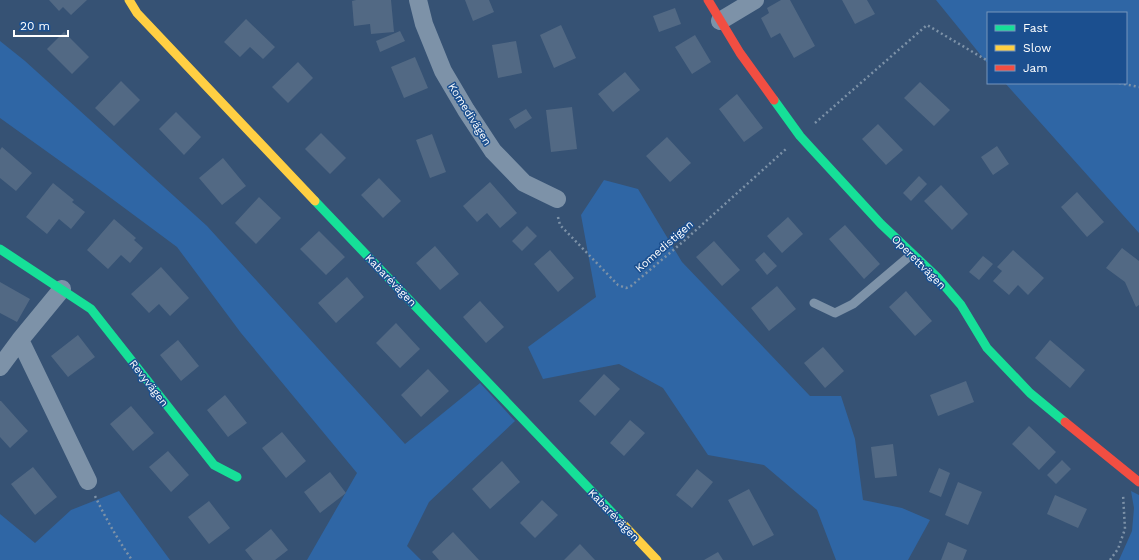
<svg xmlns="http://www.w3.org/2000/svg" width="1139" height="560" font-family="'Work Sans',sans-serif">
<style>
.green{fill:#2f66a5}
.building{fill:#526984}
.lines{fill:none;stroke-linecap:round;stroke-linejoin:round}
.path{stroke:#7d92a8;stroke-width:2.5;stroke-dasharray:2 3;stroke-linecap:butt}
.lane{stroke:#7d92a8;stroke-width:9}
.street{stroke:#7d92a8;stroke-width:18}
.fast{stroke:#16e098;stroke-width:9}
.slow{stroke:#ffcf43;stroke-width:9}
.jam{stroke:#f24e42;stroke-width:9}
.labels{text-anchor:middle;stroke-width:3;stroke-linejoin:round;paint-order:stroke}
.street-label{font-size:11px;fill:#fff;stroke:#1b4f8f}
</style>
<rect width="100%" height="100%" fill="#365274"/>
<path class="green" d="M936,0h203v233l-134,-150h121v-70h-138v51z
M0,41l25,20 182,165 198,218 75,-61 35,38 -86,81 -22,44 14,14h-114l50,-87 -116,-140 -64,-86 -89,-66 -88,-63z
M604,180l34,9 44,73 128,134h31l14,43 8,61 39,8 28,12 -22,40h-72l-19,-50 -53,-45 -56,-10 -45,-67 -44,-24 -76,15 -15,-32 68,-50 -15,-82z
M119,491l51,69h-170v-46l35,29 36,-33z
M1131,491l8,4v65h-20l13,-29 2,-23z"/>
<path class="building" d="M49,0h38l-16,15 -8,-8 -4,4z
M356,0h35l3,32 -23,2 -1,-10 -16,2 -2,-25z
M465,0h24l5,12 -21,9z
M781,0h9l25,46 -21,12 -14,-25 -9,5 -10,-20 8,-5 -2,-5z
M842,0h25l8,14 -20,10z
M675,8l6,16 -22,8 -6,-16z
M246,19l29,28 -12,12 -13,-12 -10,10 -16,-15z
M561,25l15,33 -22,10 -14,-33z
M400,31l5,10 -25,11 -4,-11z
M64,32l25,25 -17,17 -25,-25z
M695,35l16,27 -19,12 -17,-27z
M516,41l6,32 -24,5 -6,-33z
M415,57l13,31 -24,10 -13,-31z
M298,62l15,16 -25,25 -16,-16z
M625,72l15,18 -27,22 -15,-18z
M121,81l19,19 -26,26 -19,-18z
M920,82l30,28 -16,16 -30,-28z
M737,94l26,34 -19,14 -25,-33z
M572,107l5,42 -26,3 -5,-42z
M526,109l6,9 -17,11 -6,-10z
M176,112l25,25 -17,18 -25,-26z
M878,124l25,26 -17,15 -24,-26z
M321,133l25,25 -16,16 -25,-25z
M432,134l14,38 -16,6 -14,-38z
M667,137l24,26 -21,19 -24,-26z
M997,146l12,18 -16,11 -12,-18z
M2,147l30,26 -16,18 -16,-13v-28z
M223,158l23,28 -24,19 -23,-27z
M919,176l8,8 -16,17 -8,-8z
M379,178l22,23 -18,17 -22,-23z
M490,182l27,31 -17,15 -13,-15 -10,9 -14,-16z
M53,183l21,17 -2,2 13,10 -14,17 -12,-10 -12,15 -21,-17z
M941,185l27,29 -16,16 -28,-29z
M1077,192l27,30 -17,15 -26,-30z
M259,197l22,21 -25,26 -21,-21z
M788,217l15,17 -21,19 -15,-17z
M114,219l22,19 -2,2 9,8 -13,15 -9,-8 -13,14 -21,-19z
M845,225l35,39 -16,15 -35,-40z
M527,226l10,10 -15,15 -10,-10z
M319,231l26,26 -19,18 -26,-26z
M714,241l26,29 -18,16 -26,-29z
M435,246l24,28 -19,16 -24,-27z
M1122,248l17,13v44l-3,2 -11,-25 -19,-14z
M550,250l24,28 -16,14 -24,-28z
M1013,250l31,28 -16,17 -10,-10 -9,10 -16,-14 9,-10 -5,-4z
M764,252l13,14 -10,9 -12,-15z
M983,256l10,8 -14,16 -10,-8z
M161,267l28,31 -19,18 -11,-12 -10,9 -18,-19z
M347,277l17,20 -28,26 -18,-20z
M0,282l30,17 -13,23 -17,-9z
M777,286l19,23 -27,22 -18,-23z
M906,291l26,30 -17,15 -26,-29z
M480,301l24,26 -18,16 -23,-26z
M396,323l24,26 -20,19 -24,-25z
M78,335l17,22 -27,20 -17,-21z
M178,340l21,26 -18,15 -21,-26z
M1050,340l35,30 -15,18 -35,-30z
M823,347l21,24 -19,17 -21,-25z
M428,369l21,22 -28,26 -20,-22z
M604,374l16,15 -25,27 -16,-15z
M966,381l8,21 -36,14 -8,-21z
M225,395l22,28 -19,14 -21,-27z
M0,401h1l27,30 -18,17 -10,-11z
M131,406l23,27 -21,18 -23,-27z
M630,420l15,13 -21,23 -14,-13z
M1029,426l27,26 -17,18 -27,-26z
M282,432l24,29 -20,17 -24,-30z
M893,444l4,32 -22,2 -4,-31z
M168,451l21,24 -18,17 -22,-25z
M1062,460l9,9 -15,15 -9,-9z
M502,461l18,21 -30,27 -18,-20z
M33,467l24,30 -22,18 -24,-31z
M939,468l11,5 -9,24 -12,-5z
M697,469l16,13 -21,26 -16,-13z
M330,472l16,21 -26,20 -16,-21z
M958,482l24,10 -14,33 -23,-10z
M749,489l25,46 -21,11 -25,-46z
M1055,495l32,14 -9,19 -31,-14z
M542,500l16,15 -23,23 -15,-15z
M209,501l21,27 -21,16 -21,-27z
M271,529l17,21 -13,10h-22l-8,-10z
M453,532l26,28h-40l-7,-8z
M948,542l19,8 -4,10h-22z
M580,544l15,16h-31z
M718,552l5,8h-19z"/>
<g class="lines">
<path class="path" d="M1119,83l20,4
M815,123l112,-98 61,36
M558,217l2,8 58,60 8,3 5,-2 54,-46 101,-91
M95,496c11,23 23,44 37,64
M1110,560l8,-11 7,-20 -2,-35"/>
<path class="lane" d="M814,303l21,10 18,-9 59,-50"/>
<path class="street" d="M418,0l6,24 19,47 23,39 27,41 31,32 33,16
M720,21l35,-21
M62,289l-42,51 68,141
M0,367l20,-27"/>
<path class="fast" d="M774,100l26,36 10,11 71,77 56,53 24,28 26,43 43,45 35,29
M315,201l307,322
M0,249l91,60 123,156 23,12"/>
<path class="slow" d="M129,0l8,13 178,188
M622,523l35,37"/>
<path class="jam" d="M708,0l32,53 34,47
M1065,422l74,60"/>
</g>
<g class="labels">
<g class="street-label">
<text transform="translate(470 114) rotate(58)" y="4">Komedivägen</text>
<text transform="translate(664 246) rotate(-41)" y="4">Komedistigen</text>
<text transform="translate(919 262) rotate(45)" y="4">Operettvägen</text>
<text transform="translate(391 280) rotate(46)" y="4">Kabarévägen</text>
<text transform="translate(149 383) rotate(52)" y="4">Revyvägen</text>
<text transform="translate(614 515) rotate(46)" y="4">Kabarévägen</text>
</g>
</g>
<rect x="987" y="12" width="140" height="72" fill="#1b4f8f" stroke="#7695bc"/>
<rect x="995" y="25" width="20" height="6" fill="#16e098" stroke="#7695bc"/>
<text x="1023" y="32" font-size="12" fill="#ffffff">Fast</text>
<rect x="995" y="45" width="20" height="6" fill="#ffcf43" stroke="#7695bc"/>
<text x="1023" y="52" font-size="12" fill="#ffffff">Slow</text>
<rect x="995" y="65" width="20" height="6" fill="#f24e42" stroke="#7695bc"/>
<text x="1023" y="72" font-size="12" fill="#ffffff">Jam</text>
<path d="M14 30v6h54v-6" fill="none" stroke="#ffffff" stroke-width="2"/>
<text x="20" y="30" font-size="12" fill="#ffffff" stroke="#1b4f8f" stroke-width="3" paint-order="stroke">20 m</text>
</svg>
